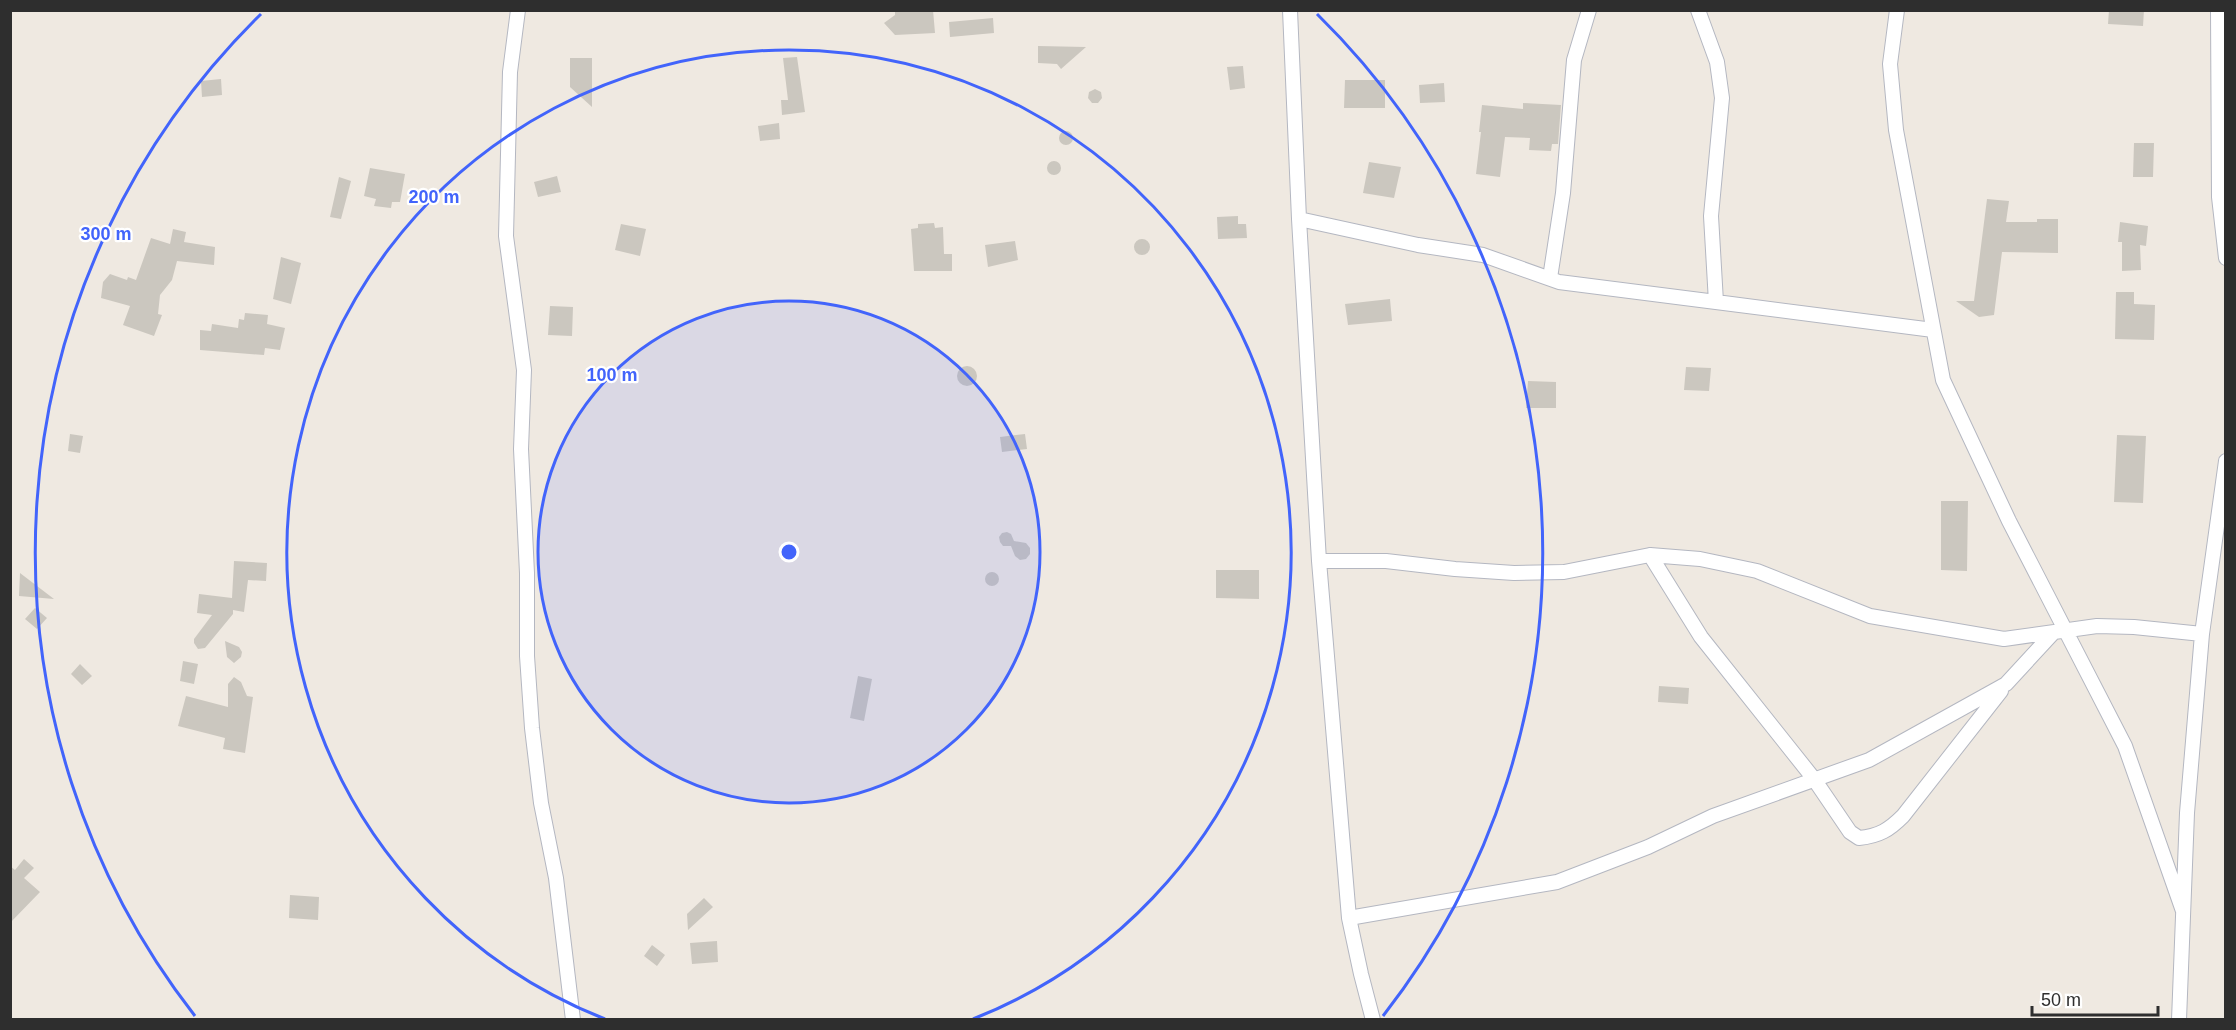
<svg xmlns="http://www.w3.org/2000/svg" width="2236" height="1030" font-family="Arial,sans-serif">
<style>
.building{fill:#cbc7bf}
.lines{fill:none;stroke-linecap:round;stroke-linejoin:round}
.minor-casing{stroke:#b4b7c1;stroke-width:16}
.minor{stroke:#fff;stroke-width:14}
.ring{fill:none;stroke:#4264fb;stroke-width:3}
.centre{fill:#4264fb;stroke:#fff;stroke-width:3}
.ring-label{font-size:18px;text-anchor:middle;font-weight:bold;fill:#4264fb;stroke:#fff;stroke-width:4.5;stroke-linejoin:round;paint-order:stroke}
</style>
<rect width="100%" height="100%" fill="#efe9e1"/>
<path class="building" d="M933,10l2,23 -40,2 -11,-12 11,-8v-3z
M2109,10h35l-1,16 -35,-2z
M993,18l1,15 -44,4 -1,-15z
M1038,46l48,1 -25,22 -4,-5 -19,-1z
M797,57l8,55 -23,3 -1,-15h7l-5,-42z
M570,58h22v49l-22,-20z
M1243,66l2,22 -15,2 -3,-23z
M221,79l1,16 -20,2 -1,-16z
M1345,80h40v28h-41z
M1444,83l1,19 -25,1 -1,-18z
M1095,89l6,3 1,6 -4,5h-6l-4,-5 1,-6z
M1523,103l38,2 -3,39h-6l-1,7 -22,-1 1,-12 -25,-1 -5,40 -24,-3 5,-42h-2l3,-27 41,4z
M779,123l1,16 -20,2 -2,-15z
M1059 138a7 7 0 1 1 14 0a7 7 0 1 1-14 0Z
M2134,143h20l-1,34h-20z
M1047 168a7 7 0 1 1 14 0a7 7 0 1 1-14 0Z
M1369,162l32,5 -7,31 -31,-5z
M370,168l35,6 -5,28h-8l-1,6 -17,-2 2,-7 -12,-3z
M557,176l4,16 -23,5 -4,-15z
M339,177l12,4 -10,38 -11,-2z
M1987,199l22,2 -3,21h31v-3h21v34l-56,-1 -8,63 -15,2 -23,-16h18z
M1238,216v8h8l1,14 -29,1 -1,-22z
M2120,222l28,4 -2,20 -6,-1 1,25 -19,1v-29h-4z
M934,223l1,5 8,-1 1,27h8v17h-38l-3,-42 7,-1v-4z
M621,224l25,5 -6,27 -25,-6z
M173,229l13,3 -2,10 31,5 -1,18 -37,-4 -5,19 -12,15 -2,19 4,1 -8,21 -31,-11 7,-19 -29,-8 2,-16 7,-8 17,6 1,-3 8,3 15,-42 19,6z
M1134 247a8 8 0 1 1 16 0a8 8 0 1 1-16 0Z
M1015,241l3,19 -30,7 -3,-22z
M281,257l20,6 -10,41 -18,-5z
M2116,292h18v12l21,1 -1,35 -39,-1z
M1390,299l2,22 -44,4 -3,-21z
M550,306l23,1 -1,29 -24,-1z
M245,313l23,2 -1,9 18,4 -5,22 -15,-2 -1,7 -64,-5v-20l11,1 1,-7 26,4 1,-9 5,1z
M957 376a10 10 0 1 1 20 0a10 10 0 1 1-20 0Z
M1686,367l25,1 -2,23 -25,-1z
M1528,381l28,1v26h-30z
M70,434l13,2 -3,17 -12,-2z
M1025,434l2,15 -25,3 -2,-15z
M2117,435l29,1 -3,67 -29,-1z
M1941,501h27l-1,70 -26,-1z
M1007,532l4,2 3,7 12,2 4,5v6l-4,5 -6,1 -5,-4 -4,-10h-8l-3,-4 -1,-5 3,-4z
M234,561l33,2 -1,18 -18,-1 -4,32 -11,-2v4l-28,34 -7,1 -4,-6v-4l18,-24 -15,-2 2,-19 33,4z
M1216,570h43v29l-43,-1z
M985 579a7 7 0 1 1 14 0a7 7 0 1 1-14 0Z
M20,573l34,26 -35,-3z
M35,608l12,10 -10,11 -12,-10z
M225,641l14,6 3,5 -1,5 -7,6 -7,-6z
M183,661l15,3 -4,20 -14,-3z
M80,664l12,12 -10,9 -11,-11z
M858,676l14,3 -8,42 -14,-3z
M234,677l7,5 6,14 6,1 -8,56 -22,-4 2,-11 -47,-12 8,-30 42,11v-23z
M1659,686l30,2 -1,16 -30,-2z
M24,859l10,9 -10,10 16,14 -30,31v-57l5,4z
M290,895l29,2 -1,23 -29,-2z
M704,898l9,9 -25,23 -1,-16z
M717,941l1,21 -26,2 -2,-21z
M652,945l13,10 -8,11 -13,-10z"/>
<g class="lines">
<defs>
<path id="minor" d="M518,10l-8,62 -4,164 18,134 -3,79 6,124v83l5,72 9,75 15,75 17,142
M1290,10l9,209 20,342 30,357 12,56 12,46
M1698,10l19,52 5,36 -11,118 5,86 217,28
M1897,10l-7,54 6,66 47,250 66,141 116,225 58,165
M2218,10l1,187 7,61
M1299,219l119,26 65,10 76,27 157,20
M1550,278l13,-85 11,-133 15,-50
M1650,555l51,82 113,142 36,53 9,6c20,-2 30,-8 44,-22l98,-125
M1319,561h67l69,8 59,4 50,-1 86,-17 50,4 57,12 113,45 134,23 93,-13 37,1 68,7
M1349,918l208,-36 91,-35 65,-31 156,-56 137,-76 47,-51
M2179,1020l8,-207 15,-179 24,-173"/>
</defs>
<use href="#minor" class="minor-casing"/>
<use href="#minor" class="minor"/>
</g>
<circle cx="789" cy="552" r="251" fill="#4264fb" fill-opacity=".12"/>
<g class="ring">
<circle cx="789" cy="552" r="251"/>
<path d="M605 1019A502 502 0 1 1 973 1019"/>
<path d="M195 1016A754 754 0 0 1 261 14M1317 14A754 754 0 0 1 1383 1016"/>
</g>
<circle cx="789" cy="552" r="9" class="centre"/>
<g class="ring-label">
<text x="434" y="203">200 m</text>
<text x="106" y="240">300 m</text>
<text x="612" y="381">100 m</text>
</g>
<rect width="2236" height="1030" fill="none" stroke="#2e2e2e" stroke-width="24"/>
<path d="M2032 1006v9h126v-9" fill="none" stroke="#2e2e2e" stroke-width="3"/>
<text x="2041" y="1006" font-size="18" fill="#2e2e2e" stroke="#ffffff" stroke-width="4.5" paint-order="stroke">50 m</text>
</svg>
